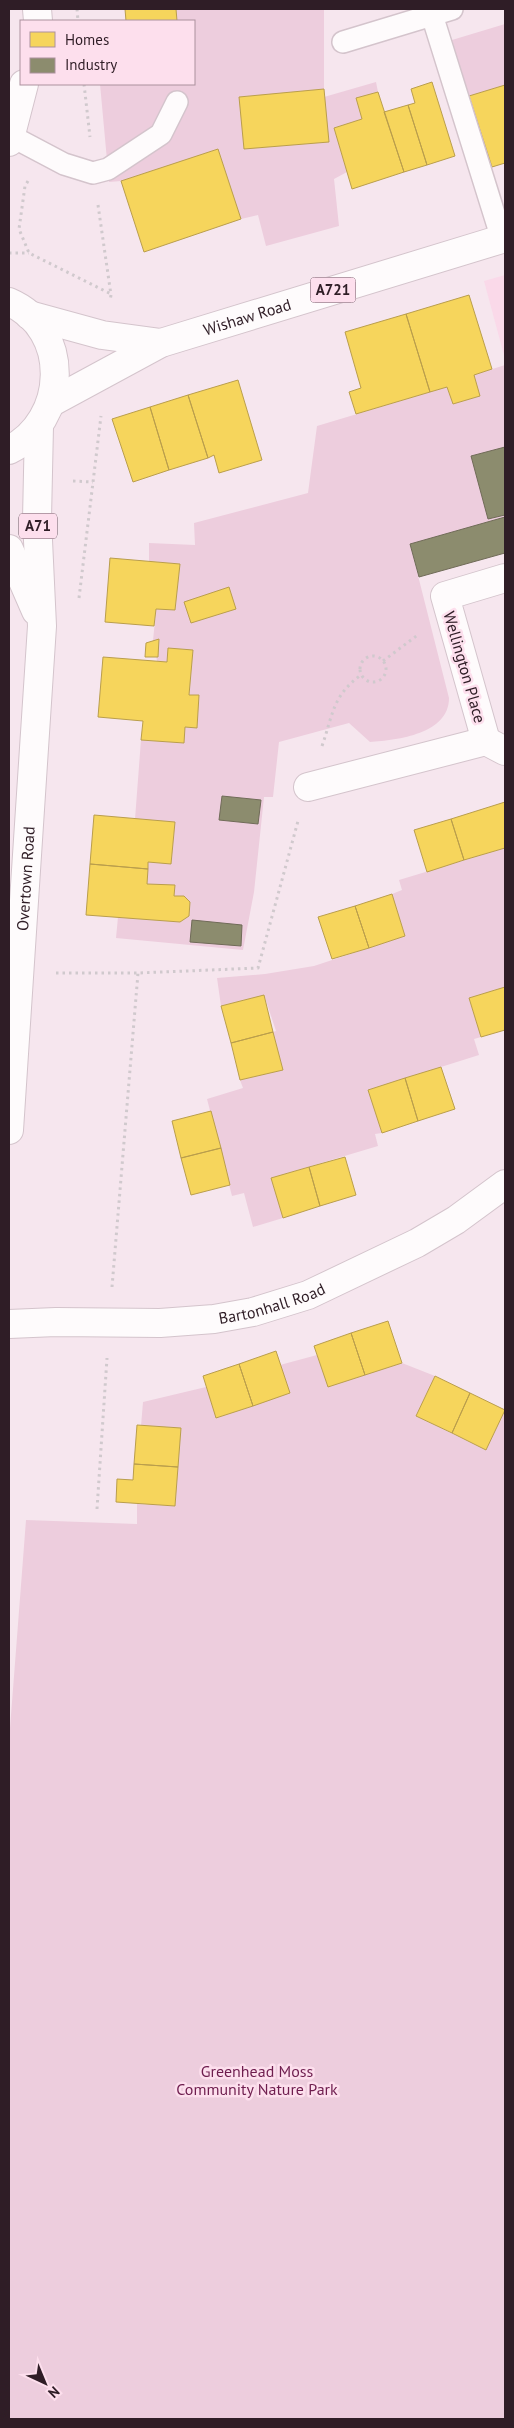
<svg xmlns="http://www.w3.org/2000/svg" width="514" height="2428" font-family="'PT Sans',sans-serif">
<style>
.built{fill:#fad9e9}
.green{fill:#edcddd}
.homes{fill:#f6d55c;stroke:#ba9e4c}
.industry{fill:#8c8c6e;stroke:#706b58}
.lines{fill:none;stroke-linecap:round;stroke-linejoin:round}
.lane-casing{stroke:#d4c4cc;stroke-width:24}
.street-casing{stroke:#d4c4cc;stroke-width:30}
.primary-casing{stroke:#d4c4cc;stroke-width:30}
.path{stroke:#d0c9cd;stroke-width:3;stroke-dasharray:2.5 4;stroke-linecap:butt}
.lane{stroke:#fefbfc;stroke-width:21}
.street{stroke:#fefbfc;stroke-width:28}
.primary{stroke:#fefbfc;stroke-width:28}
.labels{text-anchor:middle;stroke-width:5;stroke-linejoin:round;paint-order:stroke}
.shield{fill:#fddfed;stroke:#6d5762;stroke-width:1}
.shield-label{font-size:15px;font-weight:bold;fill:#2f1d26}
.street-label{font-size:16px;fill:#2f1d26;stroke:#fddfed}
.park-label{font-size:16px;fill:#6e1d4e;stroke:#fddfed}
</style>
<rect width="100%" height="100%" fill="#f6e6ee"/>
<path class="built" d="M505,275v84l-21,-78z"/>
<path class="green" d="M176,9h148v80l-84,8 4,52 85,-7 -5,-45 52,-15 2,10 -21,7 5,20 -28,9 13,44 -13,7 5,47 -73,20 -8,-31 -17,4 -23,-70 -97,32 -12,1 -9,-98h94v-63h-17z
M505,24v61l-36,11 -17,-56z
M505,365v152l-95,27 39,154c0,36 -51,42 -79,44l-21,-19 -70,19 -6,55h-9l-10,95 -11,58 -127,-12 2,-21 62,5 9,-6 1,-14 -6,-6h-10v-10l-27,-2 1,-22 23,1 4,-41 -40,-3 6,-79 42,3 2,-16h12l2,-31 -10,-1 4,-45 -25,-2 -1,14 -10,-1 -4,-20 3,-32 19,1 5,-46 -31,-3v-18l46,2 -1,-22 114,-30 9,-67 130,-39 6,17 27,-8 -6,-21z
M505,848v139l-36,11 12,39 -7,2 5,16 -111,35 14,43 -7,1 3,12 -107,32 12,40 -30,9 -9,-34 -12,3 -25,-97 36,-11 -3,-8 43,-10 -10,-38 3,-1 -12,-36 -43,11 -4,-28 48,-4 49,-8 91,-30 -13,-42 10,-4 -3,-10z
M317,1355l11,32 74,-24 33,13 -19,40 70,34 19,-40v1009h-496v-678l17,-221 111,4v-20l38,2 6,-78 -40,-2 2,-24 63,-15 11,31 73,-25 -10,-28z"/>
<path class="homes" d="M125,9h51l1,12h-51z
M432,82l23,74 -28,9 -19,-60 7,-2 -4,-14z
M505,85v78l-13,4 -23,-71z
M324,89l5,53 -85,7 -5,-52z
M378,92l26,80 -52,17 -18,-61 28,-9 -6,-21z
M408,105l19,60 -23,7 -20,-60z
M218,149l23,70 -97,33 -23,-71z
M469,295l23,74 -18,6 6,21 -27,8 -6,-17 -17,5 -24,-78z
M406,314l24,78 -74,22 -7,-22 12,-4 -16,-56z
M238,380l24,80 -43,13 -5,-18 -6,3 -20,-63z
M188,395l20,63 -39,12 -19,-63z
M150,407l19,63 -36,12 -21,-63z
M110,558l70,6 -5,46 -19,-1 -2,17 -49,-4z
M229,587l7,22 -45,14 -7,-21z
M159,639l-1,18h-13l1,-14z
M168,648l25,2 -4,45h10l-2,33 -12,-1 -1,16 -43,-3 2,-19 -45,-4 5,-60 64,5z
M505,802v46l-41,12 -13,-41z
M94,815l81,7 -4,42 -23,-2v7l-58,-5z
M451,819l13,41 -37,12 -13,-42z
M90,864l58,5 -1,15 28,1 -1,11h10l6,6 -1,14 -9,6 -94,-7z
M392,894l13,42 -36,12 -14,-42z
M355,906l14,42 -37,11 -14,-42z
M505,987v43l-24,7 -12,-39z
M264,995l9,37 -42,11 -10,-37z
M273,1032l10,38 -43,10 -9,-37z
M441,1067l14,42 -37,12 -13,-43z
M405,1078l13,43 -36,12 -14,-43z
M211,1111l10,37 -40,10 -9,-37z
M221,1148l9,37 -39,10 -10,-37z
M345,1157l11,38 -36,11 -11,-39z
M309,1167l11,39 -37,12 -12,-40z
M388,1321l14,42 -37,12 -14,-42z
M351,1333l14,42 -37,12 -14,-41z
M276,1351l14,42 -37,13 -14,-42z
M239,1364l14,42 -37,12 -13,-42z
M435,1376l35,17 -18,40 -36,-17z
M470,1393l35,17 -19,40 -34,-17z
M137,1425l44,3 -3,39 -44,-3z
M134,1464l44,3 -3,39 -59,-4 1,-23 16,1z"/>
<path class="industry" d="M505,447v68l-17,4 -17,-63z
M505,517v36l-86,24 -9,-33z
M222,796l39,4 -3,24 -39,-4z
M192,920l50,5 -1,21 -51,-4z"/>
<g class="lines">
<defs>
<path id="lane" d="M432,15l70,224
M343,42l109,-33
M11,136l53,28 29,9 15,-4 53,-35 16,-32"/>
<g id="street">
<path d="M486,741l-41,-145 60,-18"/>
<path d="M308,787l178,-46 19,10"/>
<path id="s1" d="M9,1324l47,-2 104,1 54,-4 39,-7 55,-17 109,-52 39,-23 49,-36"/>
</g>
<g id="primary">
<path d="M37,9l1,12"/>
<path d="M9,142l15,-58"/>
<path d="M9,302c63,27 59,119 0,148"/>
<path d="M29,315l73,20 59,8"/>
<path id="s2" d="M52,402l109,-59 344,-105"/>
<path d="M9,549l27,62"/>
<path id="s3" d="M9,1130l33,-504 -5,-107 2,-93"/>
</g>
</defs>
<use href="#lane" class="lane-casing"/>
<use href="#street" class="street-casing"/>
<use href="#primary" class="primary-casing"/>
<path class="path" d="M77,9l1,12
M84,84l6,53
M28,181l-3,5 -6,43 10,24 82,41
M98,205l13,90 -1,6
M9,253h20
M73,481l20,1
M79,598l22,-182
M360 669a13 13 0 1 1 26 0a13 13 0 1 1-26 0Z
M383,661l36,-27
M322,746c11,-31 10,-50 39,-71
M56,973h82l120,-5 40,-147
M112,1287l26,-314
M97,1509l10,-151"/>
<use href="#lane" class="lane"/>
<use href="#street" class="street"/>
<use href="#primary" class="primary"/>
</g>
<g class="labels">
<g class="shield">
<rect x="310.5" y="277.5" width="45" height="25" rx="4"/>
<rect x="19" y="513.5" width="38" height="25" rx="4"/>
</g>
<g class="shield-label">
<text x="333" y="295">A721</text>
<text x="38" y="531">A71</text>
</g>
<g class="street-label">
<text dy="6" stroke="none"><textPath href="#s2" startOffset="214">Wishaw Road</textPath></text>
<text transform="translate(465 667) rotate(74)" y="6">Wellington Place</text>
<text dy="6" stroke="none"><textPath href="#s3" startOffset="252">Overtown Road</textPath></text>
<text dy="6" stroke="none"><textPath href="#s1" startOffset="265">Bartonhall Road</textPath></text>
</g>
<g class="park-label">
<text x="257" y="2077">Greenhead Moss<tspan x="257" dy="18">Community Nature Park</tspan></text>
</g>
</g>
<rect width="514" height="2428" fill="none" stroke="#2f1d26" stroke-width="20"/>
<rect x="20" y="20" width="175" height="65" fill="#fddfed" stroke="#ab919d"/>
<rect x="30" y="32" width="25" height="15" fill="#f6d55c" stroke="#ab919d"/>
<text x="65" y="45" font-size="15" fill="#2f1d26">Homes</text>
<rect x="30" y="58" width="25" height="15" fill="#8c8c6e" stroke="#ab919d"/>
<text x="65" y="70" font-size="15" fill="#2f1d26">Industry</text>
<g transform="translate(45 2383) rotate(136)" stroke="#fddfed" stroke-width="4" paint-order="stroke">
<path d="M0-4L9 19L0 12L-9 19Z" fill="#2f1d26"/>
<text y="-8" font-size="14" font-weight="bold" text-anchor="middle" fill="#2f1d26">N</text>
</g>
</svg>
